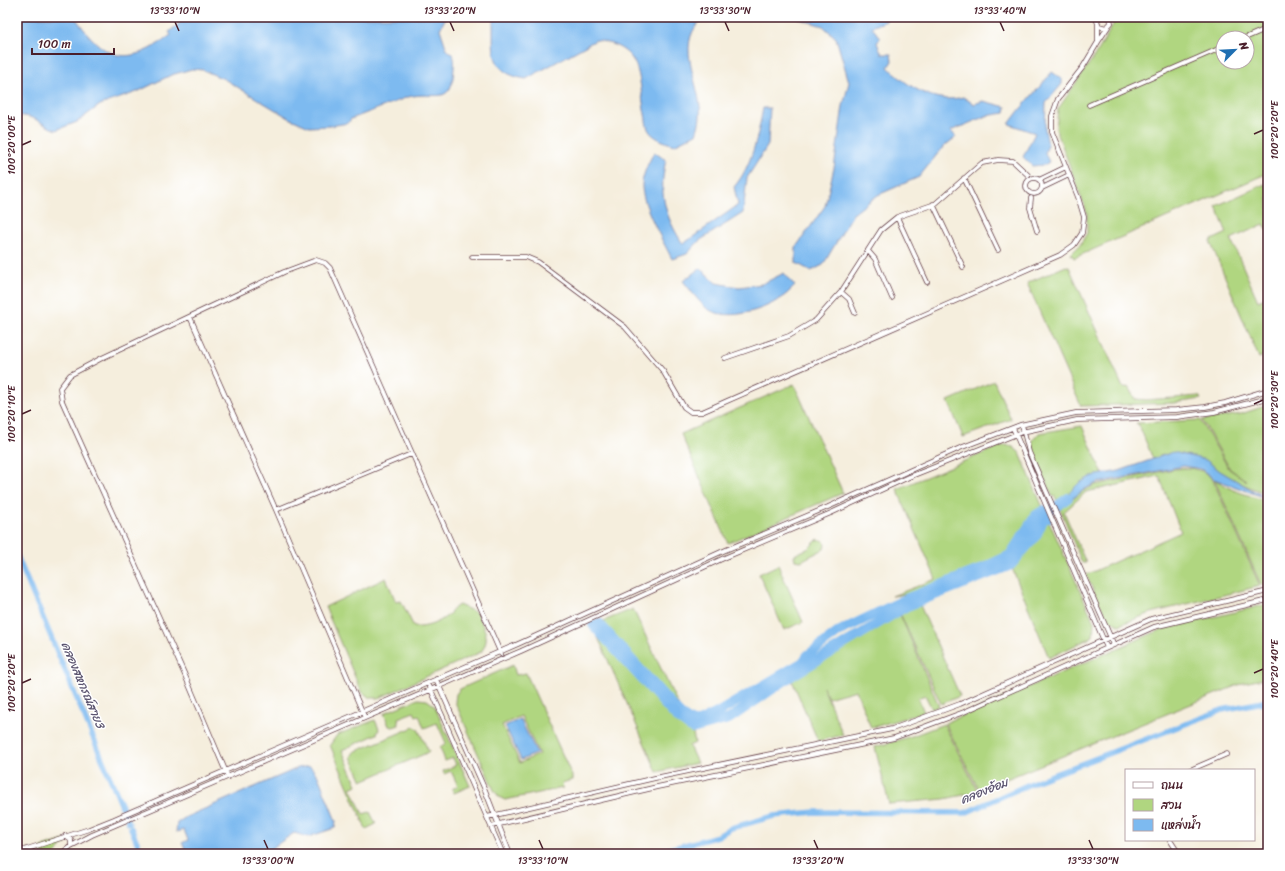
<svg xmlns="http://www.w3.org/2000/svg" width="1285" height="871" font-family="Sriracha,'Playpen Sans Thai',sans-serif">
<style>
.green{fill:#b0d680;stroke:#7d7a56;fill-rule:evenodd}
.water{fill:#7dbaf0;stroke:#646c8e}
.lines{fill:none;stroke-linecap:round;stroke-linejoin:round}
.canal{stroke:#7dbaf0;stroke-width:5.5}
.river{stroke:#7dbaf0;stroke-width:10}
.street-casing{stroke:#643e46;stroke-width:5.5}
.street{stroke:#fff;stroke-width:4}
.ticks{fill:none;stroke:#4a1f2b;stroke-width:1.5}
.labels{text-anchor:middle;stroke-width:3;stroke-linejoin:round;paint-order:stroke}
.water-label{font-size:12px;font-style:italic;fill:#5c5570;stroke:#fff}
.neatline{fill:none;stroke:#4a1f2b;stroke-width:1.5}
.ticks-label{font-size:10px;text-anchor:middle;fill:#4a1f2b}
</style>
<rect width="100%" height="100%" fill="#fff"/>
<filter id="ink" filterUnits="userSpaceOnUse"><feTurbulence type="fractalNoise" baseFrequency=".025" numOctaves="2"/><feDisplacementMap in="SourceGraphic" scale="8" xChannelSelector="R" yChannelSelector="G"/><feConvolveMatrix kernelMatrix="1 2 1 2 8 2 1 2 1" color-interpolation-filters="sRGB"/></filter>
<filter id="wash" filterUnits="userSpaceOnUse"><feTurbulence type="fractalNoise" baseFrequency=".012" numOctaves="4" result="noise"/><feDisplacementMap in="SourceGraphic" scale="16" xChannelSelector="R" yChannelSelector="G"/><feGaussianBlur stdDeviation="0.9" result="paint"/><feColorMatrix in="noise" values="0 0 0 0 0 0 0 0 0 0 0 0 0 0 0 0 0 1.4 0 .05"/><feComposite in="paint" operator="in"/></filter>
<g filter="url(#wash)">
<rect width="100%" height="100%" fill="#f5eedd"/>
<path class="green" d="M1114,17h154v156l-194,85 -3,-4 9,-9 7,-12v-20l-31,-84 2,-20 40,-58 15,-26zM1223,38h24v24h-24z
M1265,184l3,7v41l-4,-8 -33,15 27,62 10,-4v57l-9,4 -49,-117 17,-8 -11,-27z
M1066,266l3,1 54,121 5,-1 7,12 11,1 53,-4 2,3 -27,4 -93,3 -54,-123z
M994,381l17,38 -48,18 -15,-36z
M794,384l49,109 -115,50 -47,-109z
M1268,405v89c-11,-4 -23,-8 -34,-14 -28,-15 -49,-37 -81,-21l-14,-34 -3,-2 64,-3 29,49 18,12 -17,-12 -28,-49 39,-6z
M1082,426l21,48c-24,4 -26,17 -45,28l-4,-6 -1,1 -21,-46 1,-11 6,-7z
M1006,445l7,2 7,6 24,57 -8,5 -26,40 -99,42 -5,-3 -14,2 44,-17 -39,-90 101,-42z
M1190,468l12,3 10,7 48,108 -109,27 -32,12 -12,-6 -21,-44 95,-43 -22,-56 -73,16 -22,20 22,51h-4l-22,-54 23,-18 12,-6 79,-16z
M1214,479l19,11 35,12v81l-7,2z
M1044,519h4l46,103 -1,14 -5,3 -39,19 -37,-90c9,-18 24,-30 32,-49z
M818,539l6,2 1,4 -1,4 -23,12 -6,-1 -1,-5 15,-7z
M778,565l25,57 -19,8 -25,-56z
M386,578l10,24 5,-1 13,26c12,1 24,-4 33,-11 5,-4 6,-8 12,-11l18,8c6,15 15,24 4,39l-102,46h-9l-9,-7 -36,-84z
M919,603l41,93 -19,8 -42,-93z
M1268,604v74l-25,5 -264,107 -34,-67 215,-93z
M633,609l47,100 9,10 10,3h-7l-12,-7 -79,-93z
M899,612l40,94 -7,3 -7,-14 -7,3 6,14 -53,16 -15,-38 -28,8 -5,-11 20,48 -25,6 -27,-63z
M593,626l82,89 17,14 3,14 -6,3 8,17 -40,9z
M513,665l3,10 10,-2 46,103v4l-10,3 1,5 -58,12 -6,-3 -5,-7 -39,-88 1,-8 4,-5zM521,716l18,38 -19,9 -18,-38z
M418,699l9,1 7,5 36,81 -16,7 -2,-4 6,-3 -7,-15 -7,3 -1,-3 13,-6 -3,-7 -8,3 -5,-14 6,-4 -9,-20 -13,5 -5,-13 -3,1 -2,-4 -16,6 1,7 -6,2 -4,-1 -5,-13z
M375,720l4,9 -2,5 -35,16 15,35 -6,3 12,26 7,-2 6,12 -10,5 -36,-84 7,-10z
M944,724l34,68 -34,7 -55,5 -14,-57 37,-11z
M414,727l4,2 11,23 -67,29 -11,-24 3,-5z
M64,840l4,1 -13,13h-13l-2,-4 2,-3z"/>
<path class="water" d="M17,17h58c30,44 52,51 96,18l-2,-3 18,-15h259l-6,12 7,21c8,5 8,9 7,18 -2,41 -19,22 -46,29l-57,22 -3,4 -18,3 -21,1 -20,-9 -65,-39 -21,-9 -11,-1 -21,6 -34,17 -37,13 -23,17 -21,8c-14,-5 -23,-16 -39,-14z
M493,17h212c-31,24 -8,59 -5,90 1,9 -1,18 -4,27l-22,11c-9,-3 -22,-7 -26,-16 -2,-4 -2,-11 -3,-15 -8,-39 0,-65 -49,-74l-70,39c-39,-6 -32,-30 -33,-62z
M793,17h94l-1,4 -14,6 8,11 -3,5 5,11h9l1,7 -4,6c19,19 47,38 75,30l11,7 9,-3 23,6 -1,6 -19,3 -35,15 5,6 -13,10 -24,30 -41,18 -25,19 -30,51 -12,6 -15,-8v-16l29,-41 9,-38 9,-62 6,-24 -13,-44 -13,-12z
M1052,72l10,7v5l-16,19 -1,26 3,16 -3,8 4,9 -5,3 -12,1 -9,-9 12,-24 -26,-9c13,-19 29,-34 43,-52z
M763,108h7l-2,37 -21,33 -4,35 -44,28 -12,13 -15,5c-9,-18 -31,-55 -30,-75 1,-11 7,-22 12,-32l12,8c-8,32 -1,57 17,84l55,-39 -4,-18c18,-21 24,-52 29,-79z
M700,268l16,15 23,4 23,-3 22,-11 11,13c-4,4 -9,9 -14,12 -18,13 -57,25 -76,9 -8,-7 -15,-18 -22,-26z
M1173,452l33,8 14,11 46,27 -52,-19 -13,-10 -17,-3 -87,17 -12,6 -26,20 -3,-7 8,-4 15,-15 13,-7 27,-5z
M520,719l17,34 -16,7 -16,-34z
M310,766l8,10 18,45 -1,7 -27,9 -14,-4 -31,21h-75l-6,-11 6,-3 -4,-10 -8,2 1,-9 9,-6 112,-49z"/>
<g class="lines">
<path class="canal" d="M17,556l112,267
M131,828l11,26
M651,854l67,-18 13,-8 43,-12 41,-4 150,1 69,-31 188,-72 46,-9"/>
<path class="river" d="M979,570l31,-15 26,-40 8,-5 4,8h-4l-8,18 -25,29 -104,41 -117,71 -61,42 -37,10 -16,-12 -83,-92 6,-2 81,91 12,8h7l18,-9 86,-51 5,-7 32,-24 68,-33 102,-40 27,-38 31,-22"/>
</g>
</g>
<g filter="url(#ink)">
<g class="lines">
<defs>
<path id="street" d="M1099,17l-2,4 2,5 7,2 5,-5 -1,-6
M1098,23v19l10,-15
M1245,38l23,-10
M1089,105l134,-58
M1026 186a8 8 0 1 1 16 0a8 8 0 1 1-16 0Z
M964,178l34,72
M1039,180l27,-13
M1042,188l27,-13
M1031,198l-1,10 7,23
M933,204l30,63
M897,217l30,65
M869,252l6,7 17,39
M472,257h54l12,5 87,65 38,44 21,36 7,5h11l358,-157 14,-10 8,-12 2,-16 -6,-20 -26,-65v-16l6,-17 25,-32 15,-25
M841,292l8,7 6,14
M190,317l86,193 89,208
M725,358l64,-22 27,-16 25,-28 40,-62 16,-13 38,-13 47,-41 16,-3 15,1 15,14
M1022,425l7,27 85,193
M1013,428l94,220
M276,510l135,-56
M436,679l49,111 25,64
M428,683l75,171
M1190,770l37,-16
M228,777l-44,-104 -122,-272 -2,-13 10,-13 32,-17 182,-86 32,-12 9,3 5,5 171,386
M487,817l168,-39 237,-49 68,-25 191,-85 117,-28
M491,826l166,-39 237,-49 70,-26 190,-85 114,-27
M65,836l6,4v6
M1170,840l9,14
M27,849l62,-20 25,-10 404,-175 203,-92 107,-45 132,-59 60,-23 56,-12 100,-3 29,-3 20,-4 43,-13
M17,852l10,-3 9,5
M61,854l10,-8 21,-11 429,-184 203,-93 107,-45 78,-36 113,-45 55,-12 100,-3 37,-5 54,-14"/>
</defs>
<use href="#street" class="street-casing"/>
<use href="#street" class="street"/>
</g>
</g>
<path class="ticks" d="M175,22l4,9M450,22l4,9M725,22l4,9M1000,22l4,9M1254,134l9,-4M22,145l9,-4M1254,404l9,-4M22,414l9,-4M1254,673l9,-4M22,683l9,-4M264,840l4,9M539,840l4,9M814,840l4,9M1089,840l4,9"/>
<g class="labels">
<g class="water-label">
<text transform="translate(83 685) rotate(67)" y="4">คลองสหกรณ์สาย3</text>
<text transform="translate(984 791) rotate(-22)" y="4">คลองอ้อม</text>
</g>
</g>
<rect width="1285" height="871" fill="none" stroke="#fff" stroke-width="44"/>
<rect x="1125" y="769" width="130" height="72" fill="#ffffff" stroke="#b7a5aa"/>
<rect x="1133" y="782" width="20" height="6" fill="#ffffff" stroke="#b7a5aa"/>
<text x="1161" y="789" font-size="12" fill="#4a1f2b">ถนน</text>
<rect x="1133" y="799" width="20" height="12" fill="#b0d680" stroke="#b7a5aa"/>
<text x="1161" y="809" font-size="12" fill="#4a1f2b">สวน</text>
<rect x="1133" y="819" width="20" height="12" fill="#7dbaf0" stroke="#b7a5aa"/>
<text x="1161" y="829" font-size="12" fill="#4a1f2b">แหล่งน้ำ</text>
<g transform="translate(1235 50) rotate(66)"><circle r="19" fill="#ffffff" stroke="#b7a5aa"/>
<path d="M0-3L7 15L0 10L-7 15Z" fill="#1f6fb2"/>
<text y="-6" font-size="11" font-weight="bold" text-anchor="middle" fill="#4a1f2b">N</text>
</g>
<path d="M32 48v6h82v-6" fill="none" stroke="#4a1f2b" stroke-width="2"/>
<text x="38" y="48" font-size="12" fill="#4a1f2b" stroke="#ffffff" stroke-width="3" paint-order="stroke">100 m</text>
<rect x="22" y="22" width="1241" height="827" class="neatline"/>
<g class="ticks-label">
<text x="175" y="14">13°33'10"N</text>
<text x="450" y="14">13°33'20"N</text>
<text x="725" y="14">13°33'30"N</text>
<text x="1000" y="14">13°33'40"N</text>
<text transform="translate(1274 130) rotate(-90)" y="4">100°20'20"E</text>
<text transform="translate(11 145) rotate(-90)" y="4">100°20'00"E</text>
<text transform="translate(1274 400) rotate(-90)" y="4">100°20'30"E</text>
<text transform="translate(11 414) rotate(-90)" y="4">100°20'10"E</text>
<text transform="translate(1274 669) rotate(-90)" y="4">100°20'40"E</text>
<text transform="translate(11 683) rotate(-90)" y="4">100°20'20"E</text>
<text x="268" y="864">13°33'00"N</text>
<text x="543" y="864">13°33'10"N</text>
<text x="818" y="864">13°33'20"N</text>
<text x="1093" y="864">13°33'30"N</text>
</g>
</svg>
